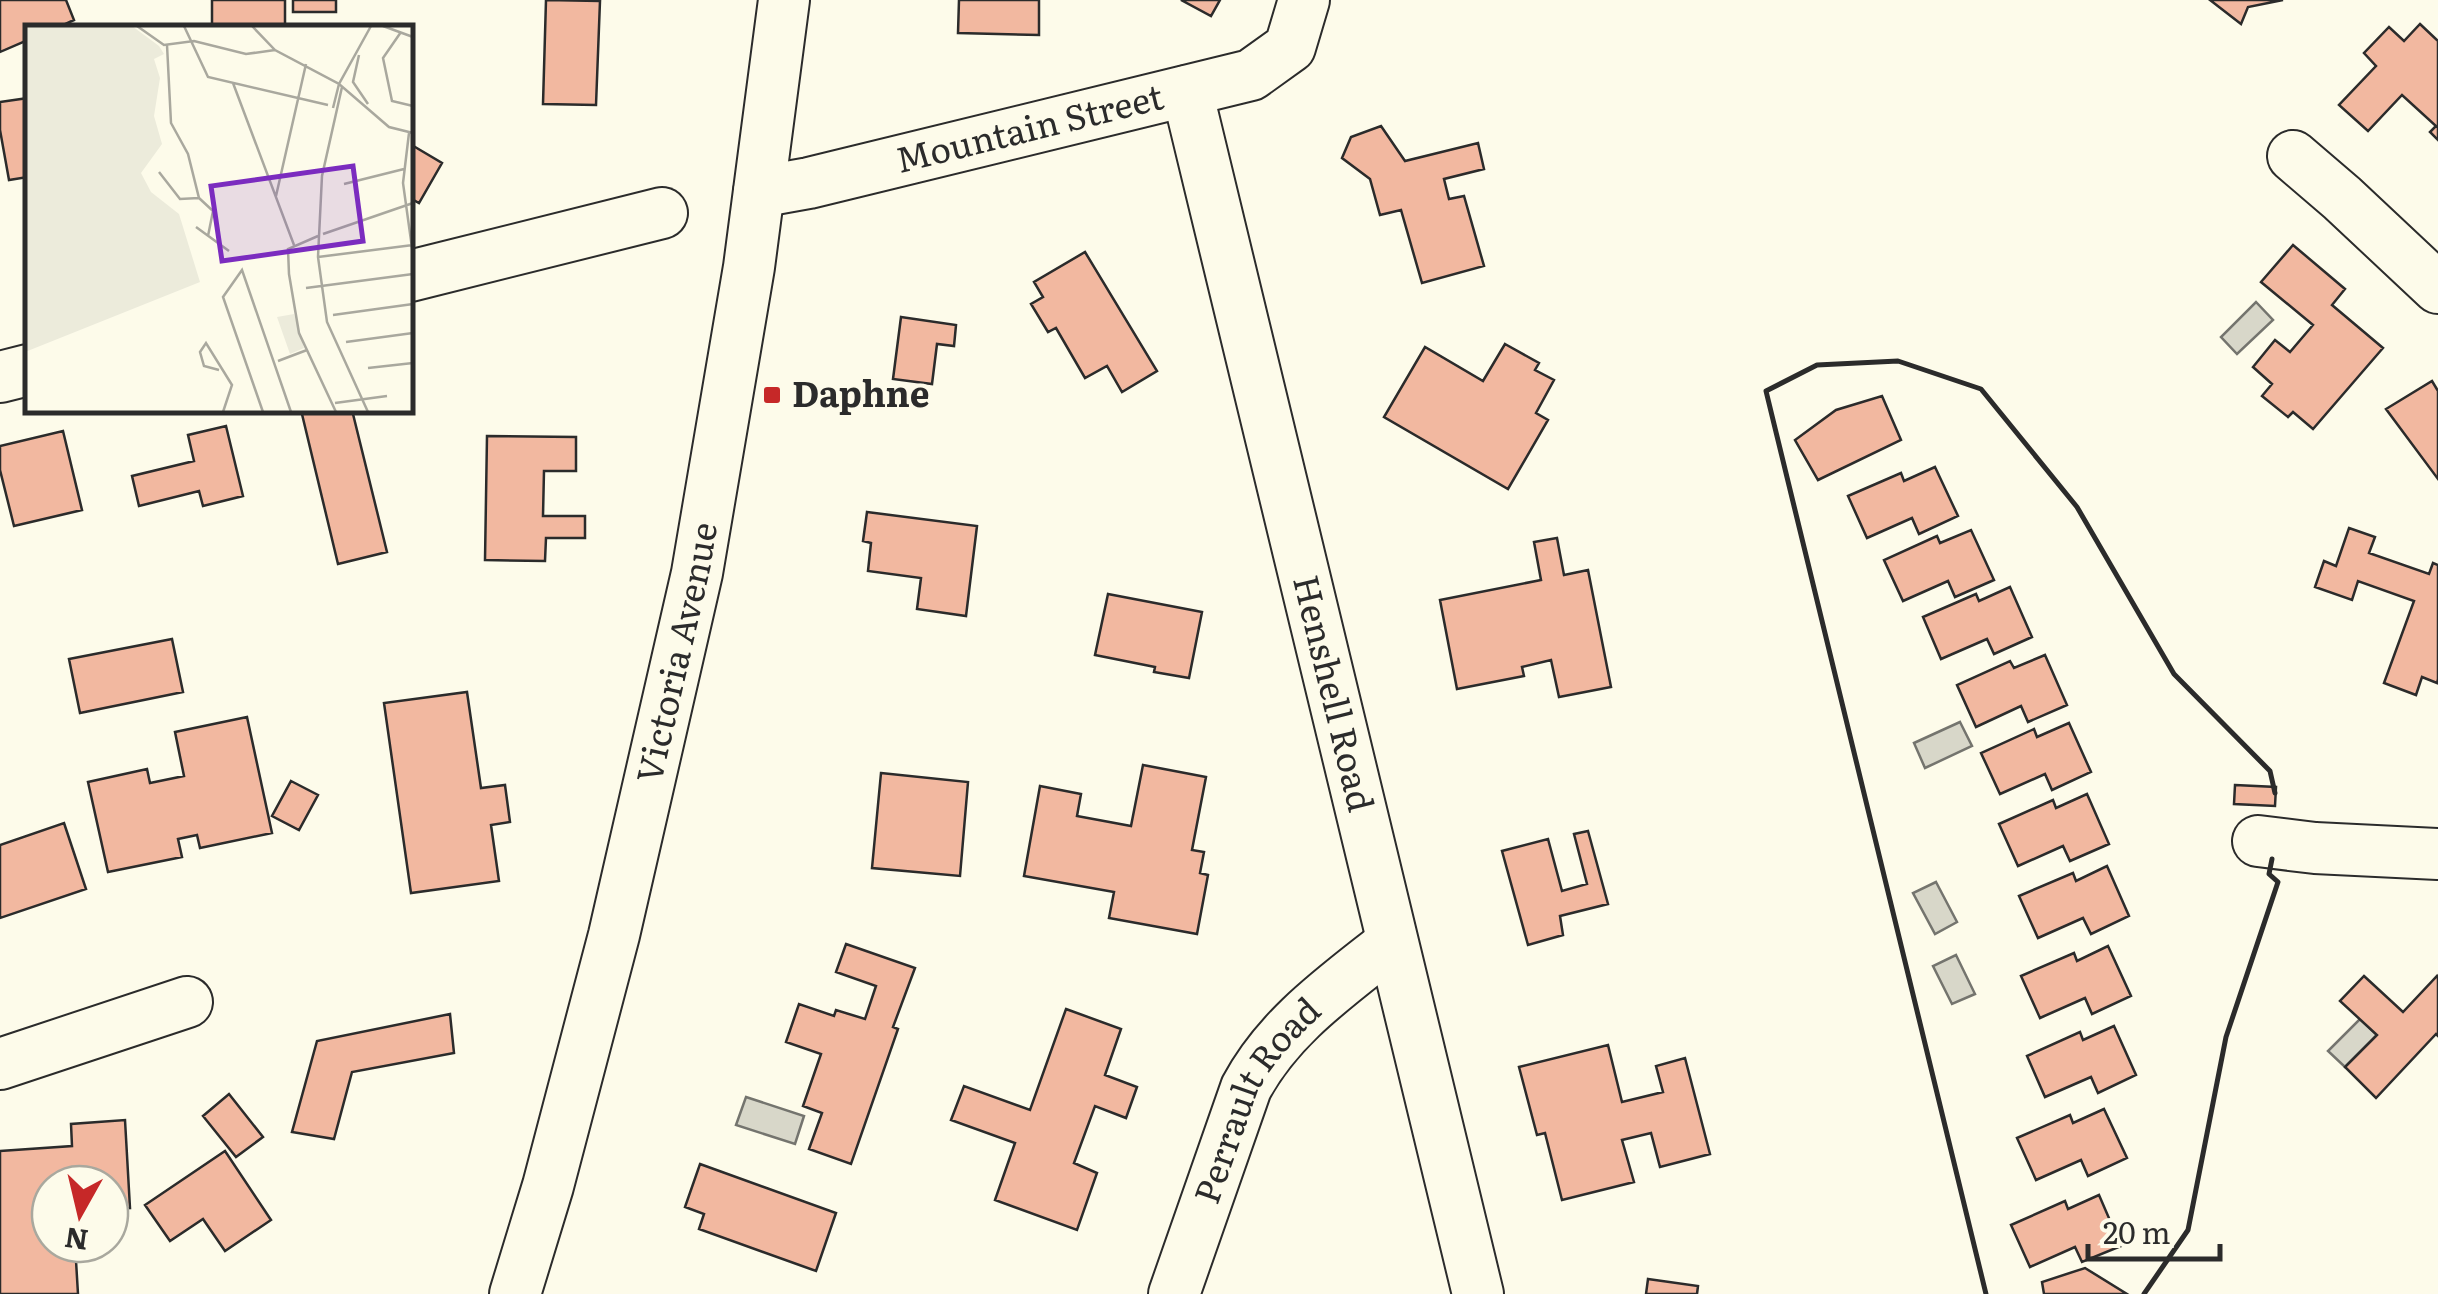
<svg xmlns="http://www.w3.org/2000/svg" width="2438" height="1294" font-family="Literata,serif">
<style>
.water{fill:#d8d7c9;stroke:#74746e;stroke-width:2.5}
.building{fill:#f2b8a0;stroke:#2b2b2b;stroke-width:2.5}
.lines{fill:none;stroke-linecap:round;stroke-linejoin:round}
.minor-casing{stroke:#2b2b2b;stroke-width:54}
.minor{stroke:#fdfbea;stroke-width:50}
.wall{stroke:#2b2b2b;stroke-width:5}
.poi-dot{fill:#c62828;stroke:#fdfbea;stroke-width:4}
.labels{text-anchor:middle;stroke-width:8;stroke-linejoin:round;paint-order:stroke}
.street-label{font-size:35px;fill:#2b2b2b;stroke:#fdfbea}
.poi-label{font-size:35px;font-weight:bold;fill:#2b2b2b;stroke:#fdfbea;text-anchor:start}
.inset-road{fill:none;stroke:#a9a89e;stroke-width:2.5}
.view{fill:#7b2cbf;fill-opacity:0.15;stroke:#7b2cbf;stroke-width:5}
.inset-edge{fill:none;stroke:#2b2b2b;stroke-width:5}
</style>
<rect width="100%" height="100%" fill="#fdfbea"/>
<path class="water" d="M2256,302l17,18 -36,34 -16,-17z
M1960,722l12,24 -47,22 -11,-25z
M1936,882l21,40 -22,12 -22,-41z
M1956,955l19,39 -23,10 -19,-38z
M2360,1019l17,16 -32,32 -17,-16z
M746,1097l58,19 -9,28 -59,-19z"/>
<path class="building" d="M0,0h66l8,20 -17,8h-29v12l-28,12z
M212,0h73v28h-73z
M293,0h43v12h-43z
M546,0l54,1 -4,104 -53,-1z
M959,0h80v35l-81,-2z
M1181,0h39l-9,16z
M2210,0h73l-35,7 -7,17z
M2420,24l18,17v99l-8,-8 6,-6 -34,-31 -34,36 -29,-26 37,-39 -12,-13 25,-26 15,14z
M28,98v79l-19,3 -9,-50v-28z
M1381,126l24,35 73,-18 6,26 -40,10 5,20 15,-3 20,70 -62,17 -21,-73 -21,5 -10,-36 -28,-21 9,-21z
M410,144l32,19 -23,40 -9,-5z
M2293,245l52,44 -13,16 51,43 -70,81 -20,-17 -5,5 -26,-21 10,-12 -19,-17 22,-27 15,12 23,-27 -52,-43z
M1085,252l72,119 -35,21 -15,-26 -22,12 -29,-50 -8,4 -17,-28 12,-7 -9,-15z
M901,317l55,8 -2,21 -17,-2 -5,40 -39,-5z
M1505,344l34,19 -4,7 19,10 -18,33 12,7 -40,69 -124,-72 41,-70 58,34z
M2432,381l6,10v88l-52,-70z
M1882,396l19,44 -83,40 -23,-40 41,-30z
M301,410h51l35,142 -49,12z
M226,426l17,70 -40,10 -4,-15 -60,15 -7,-30 62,-15 -6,-26z
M63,431l19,79 -68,16 -14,-56v-24z
M487,436l89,1v34h-32l-1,45h42v22h-39l-1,23 -60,-1z
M1935,467l23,49 -39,18 -7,-16 -45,20 -19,-42 53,-23 3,8z
M867,512l110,14 -11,90 -49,-7 4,-31 -53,-7 3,-28 -8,-2z
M2349,528l26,9 -6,16 60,21 4,-11 5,2v114l-1,4 -15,-6 -6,18 -32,-12 30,-82 -56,-20 -6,19 -37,-13 9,-26 12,5z
M1971,530l23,50 -39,17 -7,-16 -45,20 -19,-41 53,-24 3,7z
M1557,538l7,37 24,-5 23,117 -52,10 -8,-37 -29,7 2,9 -67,13 -17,-89 101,-20 -7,-38z
M2010,587l22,50 -38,17 -7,-15 -46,20 -18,-42 53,-23 3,7z
M1108,594l94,18 -13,66 -35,-6 1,-5 -60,-12z
M172,639l11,53 -103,21 -11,-54z
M2045,655l22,50 -39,17 -7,-16 -45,21 -19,-42 53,-24 4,7z
M467,692l14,96 24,-3 5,37 -19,3 8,56 -88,12 -27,-190z
M247,717l25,116 -72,15 -3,-13 -19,4 4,18 -74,15 -20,-90 59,-13 3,14 34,-7 -9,-44z
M2069,723l22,49 -39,18 -7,-16 -45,20 -19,-41 53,-24 3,8z
M1143,765l63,12 -14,73 12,2 -4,21 8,2 -11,59 -88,-16 5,-26 -90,-16 16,-90 41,8 -4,22 54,10z
M881,773l87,9 -8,94 -88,-8z
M291,781l27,14 -19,35 -27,-14z
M2235,785l41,2 -1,19 -41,-2z
M2087,794l22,50 -39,17 -7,-15 -45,20 -19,-42 54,-24 3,8z
M64,823l22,66 -86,29v-73z
M1588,831l20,73 -48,12 3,19 -35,10 -26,-94 46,-12 14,52 25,-7 -13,-50z
M2107,866l22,50 -38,18 -8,-16 -45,20 -19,-42 54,-23 3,8z
M846,944l69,24 -22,59 5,2 -47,135 -42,-15 13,-36 -19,-7 18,-52 -35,-12 13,-38 35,12 2,-6 29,9 11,-33 -40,-14z
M2108,946l23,50 -39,18 -7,-16 -45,20 -19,-42 53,-23 3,8z
M2364,976l39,36 34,-36 1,2v58l-2,-2 -60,64 -31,-31 32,-32 -37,-34z
M1066,1009l55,20 -16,46 32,12 -11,31 -31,-12 -21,57 23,10 -20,57 -82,-30 20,-57 -64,-23 13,-34 66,24z
M450,1014l4,39 -102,19 -18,67 -42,-7 25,-91z
M2114,1026l22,49 -38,18 -7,-16 -46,20 -18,-41 53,-24 3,8z
M1608,1045l14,57 41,-10 -7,-26 29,-8 25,96 -50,13 -9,-34 -29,7 12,42 -72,18 -17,-67 -8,2 -18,-68z
M229,1094l34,43 -27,20 -33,-41z
M2104,1109l23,49 -39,18 -7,-16 -45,20 -19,-42 53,-23 3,8z
M125,1120l5,88 -20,1v-25h-60v60h25l3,50h-78v-143l72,-5 -1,-22z
M225,1151l46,69 -46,31 -22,-32 -33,22 -25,-36z
M700,1164l136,49 -20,58 -117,-42 5,-15 -19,-7z
M2099,1195l22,51 -39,16 -7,-15 -45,20 -19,-42 54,-24 3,8z
M2085,1268l42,26h-83l-2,-12z
M1648,1279l50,7 -1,8h-51z"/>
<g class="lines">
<defs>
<g id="minor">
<path id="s1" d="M1187,91l291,1203"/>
<path d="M2293,156l49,42 96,90"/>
<path id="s2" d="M759,192l50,-9 442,-108 39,-28 14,-47"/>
<path d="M410,276l252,-63"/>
<path d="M0,377l28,-7"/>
<path d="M2258,841l57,7 123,6"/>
<path d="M0,1064l187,-62"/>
<path id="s3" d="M515,1294l33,-108 66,-251 83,-362 52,-306 35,-267"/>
<path id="s4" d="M1174,1294l72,-206c33,-62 91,-102 145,-145"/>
</g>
</defs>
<use href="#minor" class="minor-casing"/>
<use href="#minor" class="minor"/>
<path class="wall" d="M1986,1294l-220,-903 51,-26 81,-4 83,28 96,118 97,167 96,97 5,22
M2144,1294l44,-64 38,-193 52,-155 -9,-8 3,-15"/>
</g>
<rect class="poi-dot" x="762" y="385" width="20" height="20" rx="5"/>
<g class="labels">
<g class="street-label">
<text dy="12" stroke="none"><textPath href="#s2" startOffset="278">Mountain Street</textPath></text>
<text dy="12" stroke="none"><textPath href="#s3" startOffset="662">Victoria Avenue</textPath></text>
<text dy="12" stroke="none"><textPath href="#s1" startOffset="620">Henshell Road</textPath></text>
<text dy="12" stroke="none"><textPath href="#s4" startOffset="212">Perrault Road</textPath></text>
</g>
<g class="poi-label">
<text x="792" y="407">Daphne</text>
</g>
</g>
<g transform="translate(25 25)">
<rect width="388" height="388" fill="#fdfbea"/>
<path d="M0,1h107l27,20 5,8 -10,5 6,19 -6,38 8,28 -21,29 10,19 28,22 21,68 -175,70zM269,289l10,34 -14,6 -13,-37z" fill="#ecebdb"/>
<path class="inset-road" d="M112,1l27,19 30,-4 52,13 29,-4M159,1l24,51 120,28M227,1l23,24 64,34 -6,24M346,1l-32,58 50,43 24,6M358,1l30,11M376,7l-18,26 9,43 21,5M142,20l4,78 17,31 11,44 14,13 -5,25M334,30l-6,27 15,22M208,58l61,162M317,62l-20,89 -4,81 9,65 41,90M384,108l-6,50 10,72M134,147l21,27 19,-1M319,159l60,-15M251,171l30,-132M171,202l33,24M298,209l90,-31M293,211l-30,13 1,25 10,59 37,79M293,232l95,-12M281,263l107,-14M308,290l80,-11M321,317l67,-9M253,336l29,-11M343,343l45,-5M194,345l-15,-4 -4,-14 6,-9 26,42 -9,27M310,378l52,-7M238,387l-40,-115 19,-27 49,142"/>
<path class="view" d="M328,141l10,75 -141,20 -11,-75z"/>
<rect width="388" height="388" class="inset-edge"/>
</g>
<g transform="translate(80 1214) rotate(188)"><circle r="48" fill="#fdfbea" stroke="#a9a89e" stroke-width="2.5"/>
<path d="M0-8L18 38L0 25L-18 38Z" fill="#c62828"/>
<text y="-15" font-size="28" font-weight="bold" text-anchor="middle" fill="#2b2b2b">N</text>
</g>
<path d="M2088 1244v15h132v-15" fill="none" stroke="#2b2b2b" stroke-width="5"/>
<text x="2103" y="1244" font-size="30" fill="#2b2b2b" stroke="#fdfbea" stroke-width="8" paint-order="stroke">20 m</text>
</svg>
